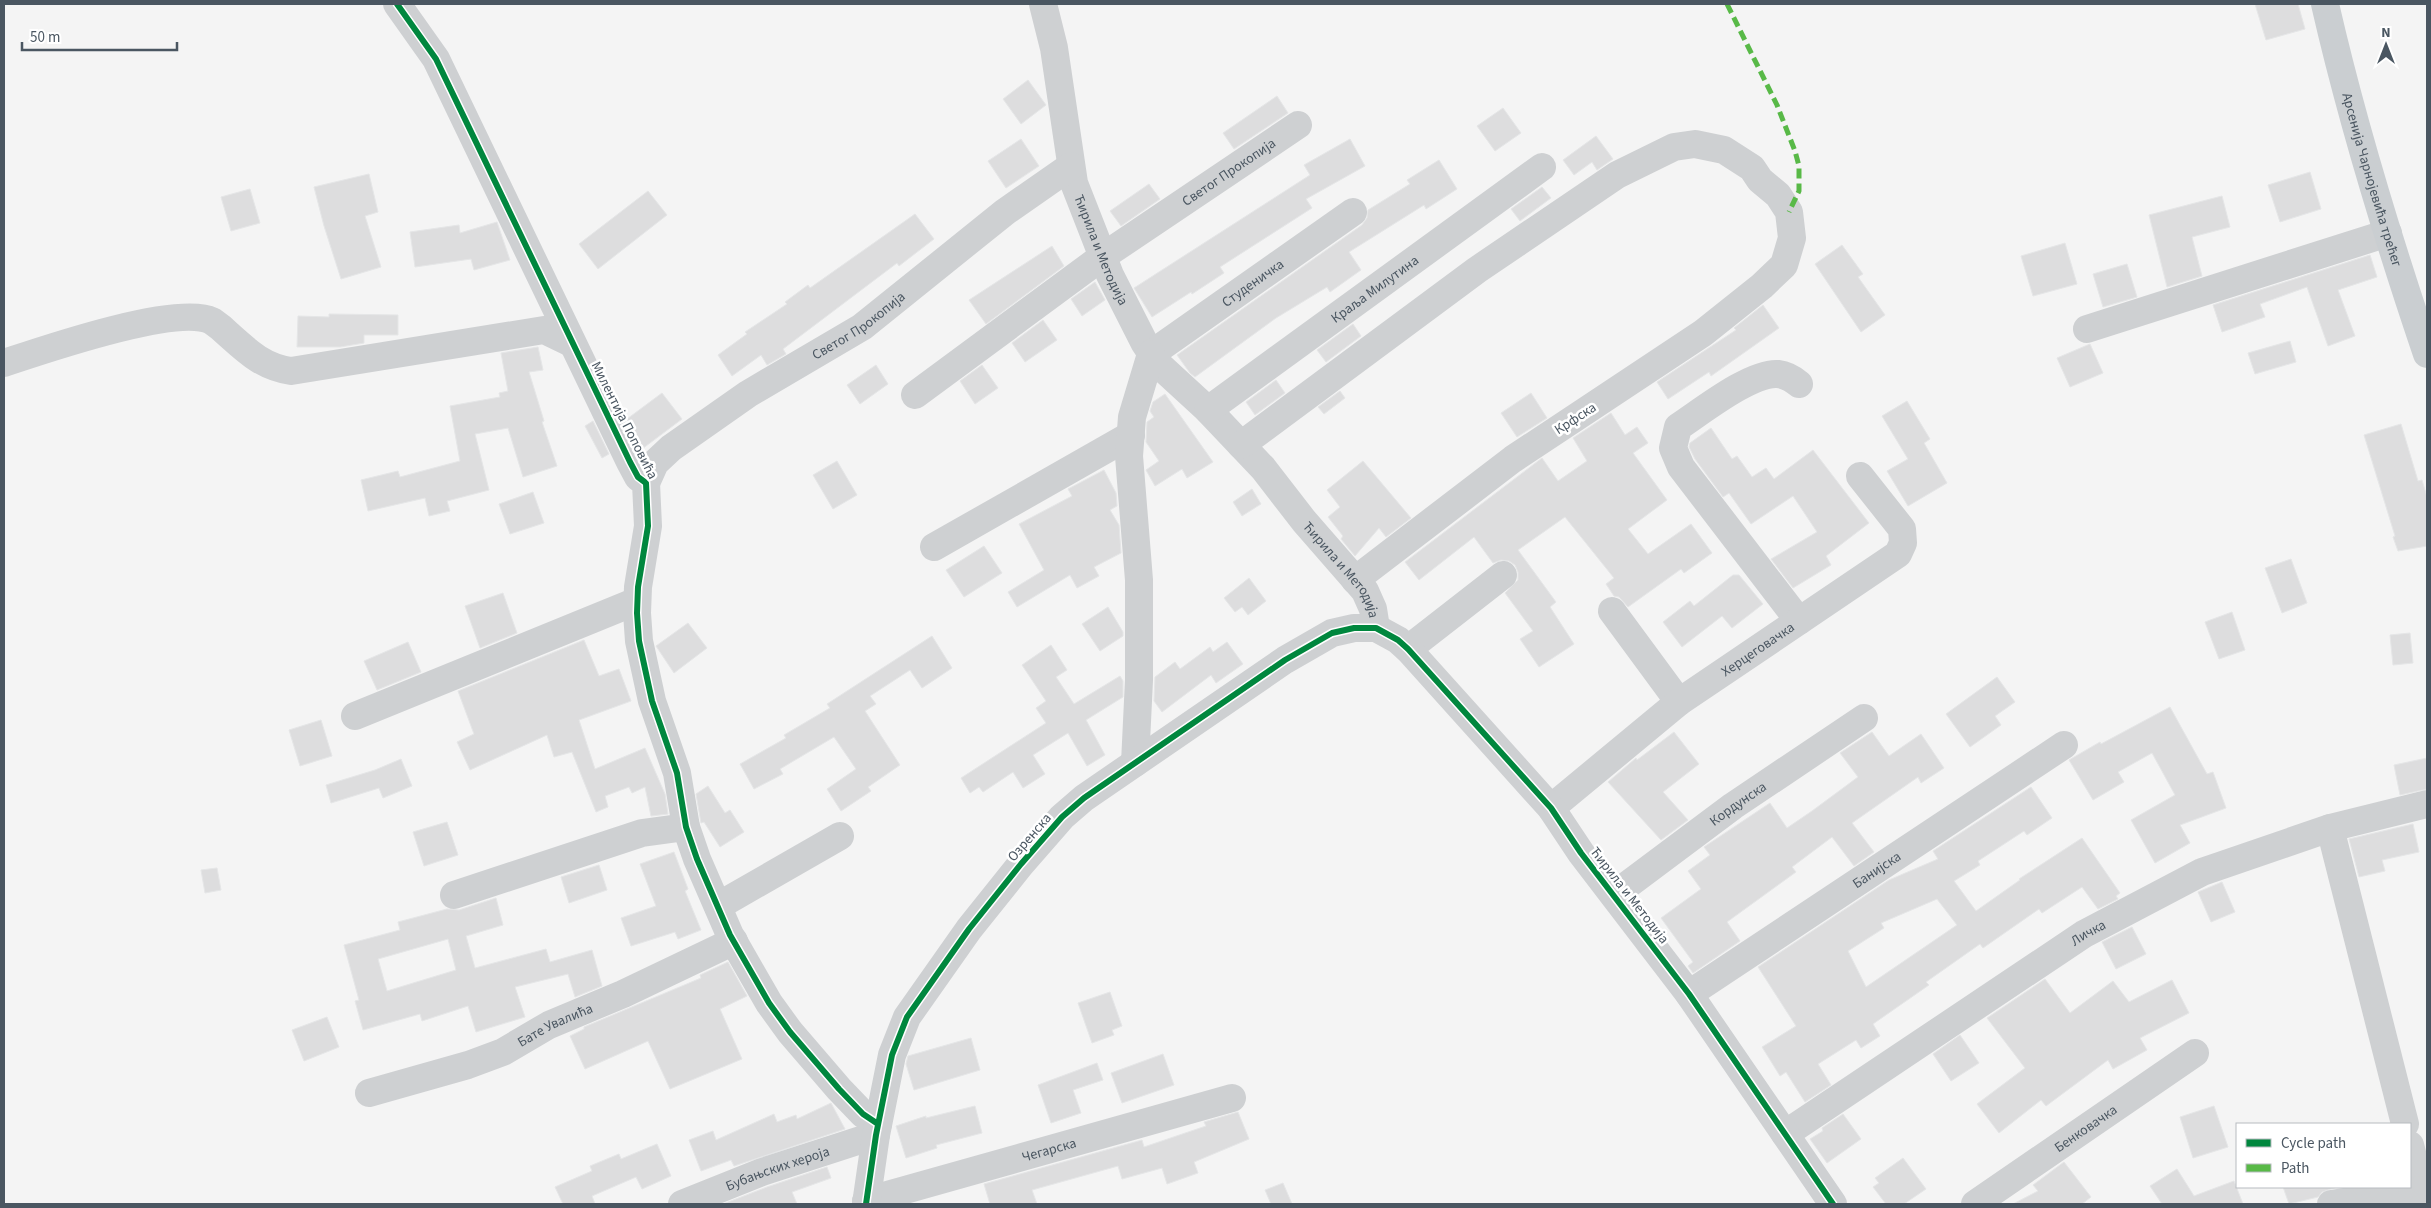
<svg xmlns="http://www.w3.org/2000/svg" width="2431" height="1208" font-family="'Source Sans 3',sans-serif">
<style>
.building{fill:#ddddde;stroke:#e5e6e7;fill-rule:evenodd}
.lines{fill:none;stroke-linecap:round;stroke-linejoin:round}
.minor{stroke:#ced0d2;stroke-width:28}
.major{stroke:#caced1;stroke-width:28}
.quiet{stroke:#58b947;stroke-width:5;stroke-dasharray:10 5;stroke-linecap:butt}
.cycleway-casing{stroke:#fff;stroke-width:9}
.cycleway{stroke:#00873e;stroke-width:6}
.labels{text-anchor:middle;stroke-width:5;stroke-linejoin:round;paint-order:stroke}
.street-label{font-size:14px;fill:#4a5661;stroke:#fff}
</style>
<rect width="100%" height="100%" fill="#f4f4f4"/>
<path class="building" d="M2255,4h43l7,25 -39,11z
M1028,80l18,25 -25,19 -18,-25z
M1277,96l11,17 -54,36 -11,-16z
M1503,108l18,25 -26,18 -18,-25z
M1596,136l17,23 -16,11 -5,-8 -18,13 -11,-15z
M1021,139l18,27 -33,22 -18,-27z
M1350,139l15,27 -59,33 6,9 -92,59 4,6 -32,21 -1,-2 -39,25 -18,-29 176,-113 -6,-10z
M1439,160l18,29 -31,20 -2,-4 -75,47 12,18 -31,22 -3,-5 -51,31 -81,59 -5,-4 -13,-18 185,-130 5,-7 1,-8 42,-26 -3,-4z
M2310,172l11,37 -41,13 -12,-37z
M369,174l9,38 -13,4 16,51 -40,12 -17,-53 -10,-39z
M1149,184l11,15 -39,27 -11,-15z
M1542,187l9,11 -31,23 -9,-12z
M250,189l10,34 -29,8 -10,-34z
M648,191l19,24 -69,54 -19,-25z
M2222,196l8,31 -38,10 10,39 -35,11 -18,-72z
M915,214l19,25 -35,27 -2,-3 -114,86 3,5 -19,11 -6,-10 -29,21 -14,-21 29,-21 -2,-2 42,-28 -2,-2 23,-17 2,3z
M497,222l13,38 -36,10 -3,-11 -56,8 -5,-35 49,-7 1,8z
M2065,243l12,41 -44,12 -12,-40z
M1842,245l21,29 -5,3 27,38 -24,17 -46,-68z
M1052,246l12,20 -78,58 -17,-24z
M2370,255l7,22 -39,13 17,46 -27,10 -21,-59 -47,17 5,13 -43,15 -9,-27z
M2127,264l10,33 -34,10 -10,-33z
M1095,282l10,18 -23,16 -11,-17z
M1763,305l16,23 -68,48 -2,-4 -41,27 -11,-17 79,-52 -2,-2z
M329,314l69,1v20h-34v8l-24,4h-43l1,-31 31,1z
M1043,320l14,20 -32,22 -13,-19z
M1353,324l8,12 -35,26 -9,-12z
M2290,341l6,21 -41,12 -7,-21z
M2090,344l13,29 -33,14 -13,-29z
M538,347l5,23 -14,2 15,49 -2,1 15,44 -34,11 -15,-49 -33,6 14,56 -42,11 3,10 -21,5 -4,-18 -57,13 -7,-31 37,-9 2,6 60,-16 -10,-55 50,-9 -1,-4 9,-2 -7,-38z
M876,365l12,19 -28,20 -13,-19z
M982,365l16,23 -23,16 -15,-23z
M1276,380l9,13 -30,22 -9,-13z
M1340,391l5,7 -21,16 -6,-7z
M662,393l20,26 -40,30 -15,-30z
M1531,393l16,25 -30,19 -16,-24z
M1165,394l48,68 -26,16 -5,-9 -27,17 -9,-16 13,-9 -13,-19 1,-20 7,-5 -4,-6 3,-9z
M1907,401l23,38 -6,4 23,40 -39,23 -21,-35 21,-12 -26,-43z
M1611,413l14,22 12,-8 11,16 -15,10 34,47 -39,29 20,25 43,-30 21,29 -28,20 -3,-4 -53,38 -9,-10 -5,-1 -8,-12 8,-6 -49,-61 -47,33 38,52 -6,5 24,37 -35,23 -19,-28 13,-8 -28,-38 13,-13v-8l-3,-7 -6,-4 -8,-1 -8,3 -19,-26 -55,43 -14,-18 137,-104 16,23 29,-20 -14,-23z
M593,421l16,33 -7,4 -17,-32z
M2401,424l17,57 4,-1 5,17v49l-29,5 -5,-14 2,-1 -31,-101z
M1711,428l21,31 5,-3 15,21 14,-9 8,11 39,-29 56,73 -43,33 5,9 -38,23 -22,-29 46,-27 -24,-36 -42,28 -22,-31 -6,4 -28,-38 -6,-12 1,-4z
M837,461l20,34 -24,14 -20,-34z
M1363,461l48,57 -25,19 -7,-9 -24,28 -14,-17 2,-3 -15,-19 12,-10 -13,-17z
M1104,470l12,23 1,13 -7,4 9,15 2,28 -27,14 5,9 -22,12 -7,-13 -53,32 -9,-15 36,-22 -25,-46 53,-28 -4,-7z
M1252,489l9,15 -19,12 -9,-14z
M533,492l11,31 -34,11 -11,-30z
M984,546l18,27 -38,24 -18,-27z
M2291,559l16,44 -25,10 -17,-45z
M1733,575h6l24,29 -31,24 -10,-12 -40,31 -19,-25 27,-21 4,5z
M1249,578l17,23 -18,14 -6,-8 -7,5 -11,-14z
M503,593l14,40 -37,15 -15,-42z
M1108,607l15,25v4l-23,15 -18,-27z
M2232,612l13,38 -26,9 -14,-37z
M688,623l19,25 -33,25 -18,-27z
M2410,633l3,30 -20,2 -3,-30z
M932,636l20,32 -30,20 -12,-18 -40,26 6,8 -11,7 35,54 -32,22 3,4 -30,20 -14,-22 29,-20 -22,-32 -54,32 3,5 -29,15 -14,-25 46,-26 -2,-3 46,-27 -3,-4z
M584,640l15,36 20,-7 12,32 -52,19 16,49 50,-21 20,46 3,20 -17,2 -6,-29 -13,6 -3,-6 -24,9 3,11 -12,5 -24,-60 -18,5 -7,-22 -77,35 -13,-28 17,-8 -16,-43z
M408,642l13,30 -44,18 -13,-29z
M1227,642l16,22 -27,19 -5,-8 -49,37 -8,-11 1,-24 20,-15 5,7 30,-22 3,5z
M1051,645l16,25 -11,7 18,27 46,-28 3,5v16l-37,23 19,35 -18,11 -19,-33 -35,22 12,19 -22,14 -10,-16 -30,20 -4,-5 -9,6 -9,-15 85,-55 -10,-15 10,-7 -24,-36z
M1997,677l18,25 -20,14 6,9 -31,22 -24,-33z
M2170,707l37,67 6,-2 13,36 -46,17 10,18 -35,20 -24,-43 44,-25 -23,-42 -34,19 6,10 -31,18 -24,-40 31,-18 1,2z
M321,720l11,36 -32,10 -11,-36z
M1674,732l25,32 -36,28 25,28 -27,20 -53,-58 28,-24 1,2z
M1872,732l17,24 32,-22 23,34 -23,15 -3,-6 -66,46 22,29 -20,14 -22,-29 -40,30 4,5 -69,50 13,19 -47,32 -5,-7 5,-4 -32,-44 40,-29 -13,-18 22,-16 -6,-8 66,-44 17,25 25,-17 46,-34 -18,-24z
M2427,758v31l-27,6 -6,-30z
M401,759l11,27 -29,12 -4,-10 -48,15 -5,-18 49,-15z
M708,786l17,27 5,-3 14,22 -24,15 -16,-25 -3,1 -5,-29z
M2031,787l21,31 -25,17 -3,-4 -46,30 2,4 -26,16 22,30 44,-31 -1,-1 63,-41 38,55 -4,3 2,3 -20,10 -16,-22 -40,26 -3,-4 -56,39 -3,-4 -54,38 3,3 -56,39 7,12 -19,12 -5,-8 -38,24 13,21 -26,17 -19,-30 -6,4 -18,-29 34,-21 -38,-59 131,-87 49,-21 -5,-8zM1937,899l20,26 -91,62 -18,-36 36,-23 -3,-5z
M447,822l11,33 -34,11 -11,-34z
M2413,824l6,28 -37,8 3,11 -26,6 -10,-38z
M674,852l14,37 -3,2 16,39 -23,9 -3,-7 -44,14 -10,-28 35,-12 -16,-42z
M599,865l8,25 -38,13 -8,-26z
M217,868l4,22 -16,3 -4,-23z
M2222,882l13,30 -24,10 -13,-30z
M496,898l7,27 -37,11 9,32 71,-19 4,13 42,-12 10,36 -27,11 -7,-23 -53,13 10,30 -49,15 -8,-26 -46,15 -2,-7 -57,16 -8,-29 4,-1 -15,-55 56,-15 -2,-8 49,-13 12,1zM448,939l8,31 -69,21 -9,-32z
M2132,927l14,27 -30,15 -14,-27z
M728,962l19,34 -27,13 22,50 -72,30 -22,-48 -63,28 -15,-33 14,-7v-2l117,-49 -1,-3z
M2045,979l25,34 43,-32 16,21 43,-22 17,33 -49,25 7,12 -34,19 -5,-9 -62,46 -5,-6 -42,33 -22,-29 48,-36 -38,-50z
M1110,992l12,34 -10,4 2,5 -22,8 -14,-40z
M327,1017l12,30 -35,14 -12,-31z
M1960,1035l19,28 -28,18 -18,-27z
M971,1038l9,32 -66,20 -8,-26 2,-8z
M1163,1054l11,31 -52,18 -11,-30z
M1097,1063l6,17 -30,10 8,23 -30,10 -13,-38z
M831,1103l14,26 -111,37 -3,-6 -30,11 -12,-31 24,-9 3,9 58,-26 3,8 19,-7 1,4z
M975,1106l7,27 -46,12 1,3 -31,10 -10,-32 30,-10v2z
M2214,1106l14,41 -35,11 -13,-41z
M1238,1112l11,27 -55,23 4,11 -31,11 -5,-16 -40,11 -4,-13 -86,24 5,14h-47l-6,-20 158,-44 2,7 62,-21 -2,-4z
M1843,1114l18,25 -34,24 -17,-24 13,-8 -1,-3z
M657,1144l14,32 -29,13 -6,-12 -44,19 3,8h-32l-8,-17 37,-16 -2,-5 29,-12 2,5z
M1903,1158l23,31 -22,15h-18l-13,-17 6,-4 -4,-5z
M2064,1162l27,35 -9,7h-69l25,-13 -5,-6z
M827,1167l4,11 -39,14 5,12h-74l44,-17z
M2177,1169l17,27 40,-15 9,23h-81l-12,-18z
M1283,1183l9,21h-21l-6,-14z
M2283,1187h54l-15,5 -4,5 -29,7z"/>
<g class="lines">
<g class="minor">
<path d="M397,4l39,55 194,403 8,15 8,6 2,43 -10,61 -1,26 2,28 13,60 25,72 9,54 11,32 33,76 39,68 21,29 49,57 24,25 15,10"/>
<path id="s1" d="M1043,4l11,44 20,135 36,92 34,67 15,23 49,45 55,58 41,53 61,70 8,18 3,19"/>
<path d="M2087,329l301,-96"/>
<path id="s2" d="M1151,354l202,-142"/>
<path d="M4,363c39,-13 173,-59 208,-42 6,4 12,9 17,14 20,18 35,32 62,36l253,-41 27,13"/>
<path d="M1799,384c-6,-5 -13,-9 -21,-10 -27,-2 -77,38 -100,53l-5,21 8,19 118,154"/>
<path id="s3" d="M915,395l187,-138 196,-132"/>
<path id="s4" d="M1208,410l334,-243"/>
<path d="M1241,445l236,-175 140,-95 57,-28 21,-3 29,6 28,18 8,12 18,15 11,17 3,26 -8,27 -22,21 -59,47 -190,126 -158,121"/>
<path id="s5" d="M646,483l9,-20 16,-15 77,-54 114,-67 143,-115 66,-46"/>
<path d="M934,547l197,-112"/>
<path d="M1612,611l67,91"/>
<path d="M1408,649l95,-74"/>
<path d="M355,716l282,-115"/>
<path d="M1135,763l4,-83v-100l-10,-124 3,-39 19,-63"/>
<path id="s6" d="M1551,808l128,-106 219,-148 5,-11 -1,-14 -42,-53"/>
<path d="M2330,828l75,296"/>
<path d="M454,895l188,-62 44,-6"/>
<path id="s7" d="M1614,895l119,-89 131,-88"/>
<path d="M718,906l122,-70"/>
<path id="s8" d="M1689,994l375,-249"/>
<path id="s9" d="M369,1093l99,-28 35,-13 46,-27 74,-31 111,-53"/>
<path id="s10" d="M1785,1134l299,-200 118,-62 128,-44 97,-24"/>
<path d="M2410,1145l15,59"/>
<path id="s11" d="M866,1201l366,-103"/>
<path id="s12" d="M682,1204l80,-32 114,-37"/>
<path d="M866,1204l10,-69 16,-80 15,-38 62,-88 52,-65 41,-47 22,-19 201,-138 47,-27 22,-5h22l22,12 10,9 143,159 30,45 108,141 144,210"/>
<path id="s13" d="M1975,1204l220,-151"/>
<path d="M2331,1204l90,-14"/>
</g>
<path class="major" id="s14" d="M2325,4c27,118 63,235 102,350"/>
<path class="quiet" d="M1727,4l50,101 18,46 4,15v25l-10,21"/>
<defs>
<path id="cycleway" d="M397,4l39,55 194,403 8,15 8,6 2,43 -10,61 -1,26 2,28 13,60 25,72 9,54 11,32 33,76 39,68 21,29 49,57 24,25 15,10
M866,1204l10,-69 16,-80 15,-38 62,-88 52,-65 41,-47 22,-19 201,-138 47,-27 22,-5h22l22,12 10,9 143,159 30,45 108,141 144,210"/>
</defs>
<use href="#cycleway" class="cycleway-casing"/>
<use href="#cycleway" class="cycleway"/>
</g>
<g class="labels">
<g class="street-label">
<text dy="5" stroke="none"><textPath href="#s3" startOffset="385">Светог Прокопија</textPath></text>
<text dy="5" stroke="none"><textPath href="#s14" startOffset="182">Арсенија Чарнојевића трећег</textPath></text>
<text dy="5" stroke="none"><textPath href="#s1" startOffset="254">Ћирила и Методија</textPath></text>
<text dy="5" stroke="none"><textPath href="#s2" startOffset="124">Студеничка</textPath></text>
<text dy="5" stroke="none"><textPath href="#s4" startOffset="206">Краља Милутина</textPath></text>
<text dy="5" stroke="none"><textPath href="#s5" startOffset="268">Светог Прокопија</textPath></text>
<text transform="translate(1575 418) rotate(-33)" y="5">Крфска</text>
<text transform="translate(625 420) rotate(63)" y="5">Милентија Поповића</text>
<text dy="5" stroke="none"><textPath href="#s1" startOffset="659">Ћирила и Методија</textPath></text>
<text dy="5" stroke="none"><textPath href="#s6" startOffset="261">Херцеговачка</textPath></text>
<text dy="5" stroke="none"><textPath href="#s7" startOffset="154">Кордунска</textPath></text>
<text transform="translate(1029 837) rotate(-49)" y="5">Озренска</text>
<text dy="5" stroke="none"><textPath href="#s8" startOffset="225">Банијска</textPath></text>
<text transform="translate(1630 895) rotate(52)" y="5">Ћирила и Методија</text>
<text dy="5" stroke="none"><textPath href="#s10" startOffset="364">Личка</textPath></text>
<text dy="5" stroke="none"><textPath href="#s9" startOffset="199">Бате Увалића</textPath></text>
<text dy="5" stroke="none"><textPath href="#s13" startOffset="134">Бенковачка</textPath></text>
<text dy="5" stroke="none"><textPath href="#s11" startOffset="190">Чегарска</textPath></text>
<text dy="5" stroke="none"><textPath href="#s12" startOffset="102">Бубањских хероја</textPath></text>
</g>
</g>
<rect width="2431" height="1208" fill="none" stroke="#4a5661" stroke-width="10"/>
<rect x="2236" y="1123" width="175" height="65" fill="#ffffff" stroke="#b7bbc0"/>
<rect x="2246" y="1139" width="25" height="8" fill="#00873e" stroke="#b7bbc0"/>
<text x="2281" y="1148" font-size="15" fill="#4a5661">Cycle path</text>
<rect x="2246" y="1164" width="25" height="8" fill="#58b947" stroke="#b7bbc0"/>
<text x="2281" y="1173" font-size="15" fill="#4a5661">Path</text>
<g transform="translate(2386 45)" stroke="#ffffff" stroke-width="4" paint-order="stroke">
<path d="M0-4L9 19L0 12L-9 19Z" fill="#4a5661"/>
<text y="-8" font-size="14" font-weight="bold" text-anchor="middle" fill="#4a5661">N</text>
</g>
<path d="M22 42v8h155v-8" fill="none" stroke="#4a5661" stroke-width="2.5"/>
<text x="30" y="42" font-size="15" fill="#4a5661" stroke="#ffffff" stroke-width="4" paint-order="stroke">50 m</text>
</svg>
